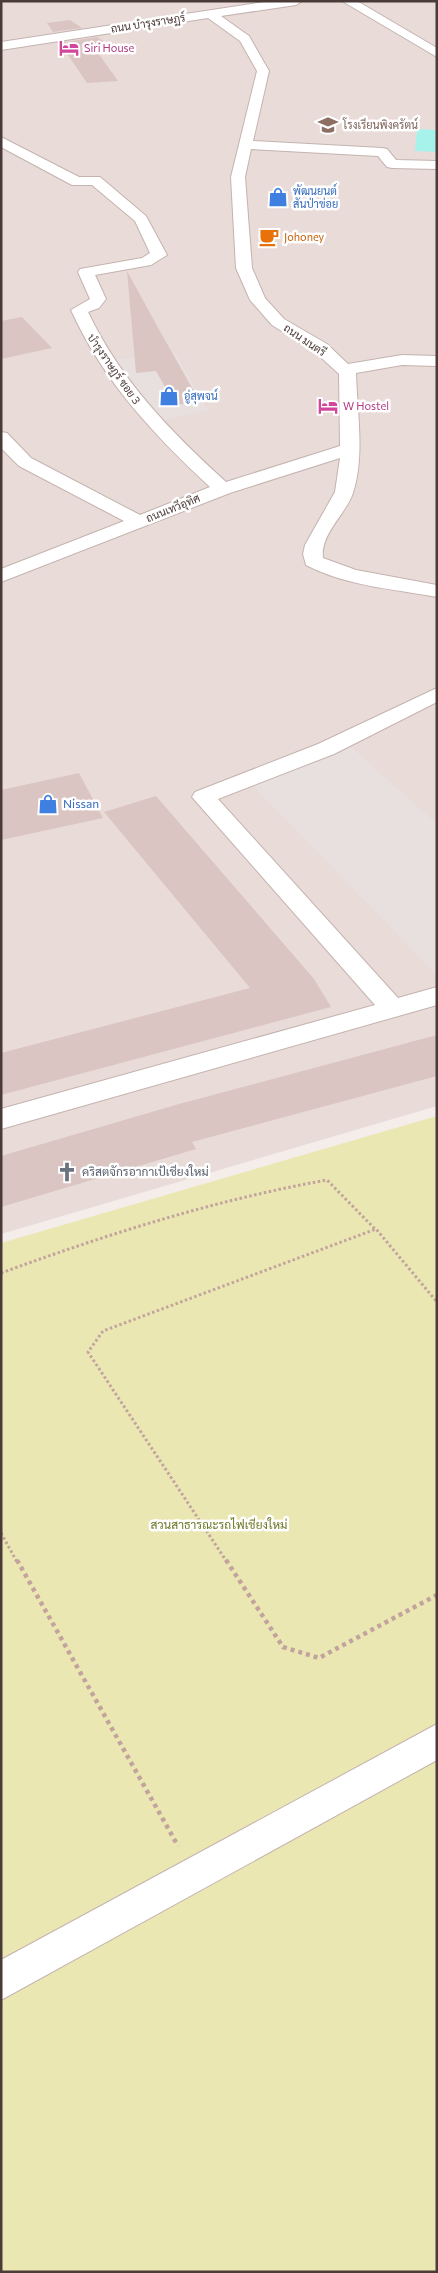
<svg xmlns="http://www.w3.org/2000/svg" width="438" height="2273" font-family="Commissioner,Sarabun,sans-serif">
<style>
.residential{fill:#e9dbd8}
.industrial{fill:#e8dfdf}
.green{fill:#eae7b3}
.water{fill:#a7f2eb}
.building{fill:#dac5c2}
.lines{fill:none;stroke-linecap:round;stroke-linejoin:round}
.minor-casing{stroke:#c4b3af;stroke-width:2}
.path-far1{stroke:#c3a39d;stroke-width:3;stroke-dasharray:2.5 2.5;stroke-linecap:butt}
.path{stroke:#c3a39d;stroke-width:4.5;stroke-dasharray:4 4;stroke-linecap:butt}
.minor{fill:#fff;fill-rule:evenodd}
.labels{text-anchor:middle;stroke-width:5;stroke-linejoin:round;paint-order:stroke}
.far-street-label{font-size:11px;fill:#4a3a38;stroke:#fff}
.far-hotel-label{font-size:11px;fill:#b23c85;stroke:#fff;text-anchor:start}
.far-education-label{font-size:11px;fill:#785e54;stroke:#fff;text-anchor:start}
.far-shop-label{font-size:11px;fill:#366cbe;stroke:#fff;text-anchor:start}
.far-food-label{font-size:11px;fill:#c56008;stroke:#fff;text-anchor:start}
.shop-label{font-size:12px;fill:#366cbe;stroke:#fff;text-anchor:start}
.worship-label{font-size:12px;fill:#5b616d;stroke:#fff;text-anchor:start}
.park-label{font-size:12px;fill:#6f7928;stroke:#fff}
</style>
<rect width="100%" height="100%" fill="#f5edea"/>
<path class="residential" d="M1,1h436v1105l-436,128z"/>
<path class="industrial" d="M175,353l33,57 -48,11 -47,-61z
M351,747l86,77v151l-184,-189z"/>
<path class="green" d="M437,1116v1156h-436v-1029z"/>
<path class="water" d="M417,129l20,1v22l-22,-1z"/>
<path class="building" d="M70,20l12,8 -29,4 -6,-9z
M97,37l21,13 -20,3 20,28 -31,2 -27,-40z
M127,271l34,62 39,69 -25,3 -19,-34 -20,2z
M22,317l30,31 -51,11v-38z
M79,773l24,45 -102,22v-50z
M156,796l158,183 17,28 -330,88v-42l249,-65 -146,-176z
M437,1035v41l-245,66 4,7 -195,58v-51l178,-52z"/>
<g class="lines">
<defs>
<path id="minor" d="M271,1h31l-6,4 -75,11 28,20 20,35 -16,70 129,7 5,1 9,11 41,1v8l-45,-1 -5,-1 -9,-11 -127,-7 -6,28 7,91 13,30 19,21 43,25 21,20 54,-9 35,1v10l-35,-1 -46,8c1,38 9,83 -3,120 -7,21 -33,41 -30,65l33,12 81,15v12c-43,-8 -91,-11 -131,-32l-3,-11 2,-9 30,-53 5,-34 -110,35 -229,89v-13l123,-48 -105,-55 -18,-18v-16l6,1 24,25 109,57 70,-28c-56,-52 -107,-106 -139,-177l19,-11 -12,-27 2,-3 62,-11 8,-5 -15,-32 -43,-36h-20l-71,-38v-10l78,40h21l46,39 21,39 -16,10 -56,10 11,24 -7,9 -11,4c32,68 83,120 138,170l114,-36 -1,-72 -24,-22 -43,-27 -22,-25 -14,-32 -5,-91 26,-106 -17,-30 -32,-23 -207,32v-8z
M342,1h15l80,47v9z
M437,688v14l-103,52 -116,45 180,199 39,-11v18l-436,124v-20l374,-104 -183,-208 3,-5 123,-48z
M437,1724v36l-436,240v-40z"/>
</defs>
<use href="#minor" class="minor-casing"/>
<path class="path-far1" d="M1,1273c107,-39 214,-73 326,-93l48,49
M1,1533l16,29
M227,1562l-139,-210 15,-21 273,-102 61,73"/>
<path class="path" d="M17,1560l161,286
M226,1560l57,87 36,11 118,-63"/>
<use href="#minor" class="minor"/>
</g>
<defs>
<symbol id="hotel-bare" viewBox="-9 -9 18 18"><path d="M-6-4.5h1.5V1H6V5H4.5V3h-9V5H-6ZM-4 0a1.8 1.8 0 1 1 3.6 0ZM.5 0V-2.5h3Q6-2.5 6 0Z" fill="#d1479c" stroke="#fff" stroke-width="2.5" paint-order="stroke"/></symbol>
<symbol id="school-bare" viewBox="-9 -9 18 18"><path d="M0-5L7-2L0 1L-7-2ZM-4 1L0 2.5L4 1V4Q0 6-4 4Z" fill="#8d6e63" stroke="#fff" stroke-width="2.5" paint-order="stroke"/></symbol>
<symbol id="shop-bare" viewBox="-9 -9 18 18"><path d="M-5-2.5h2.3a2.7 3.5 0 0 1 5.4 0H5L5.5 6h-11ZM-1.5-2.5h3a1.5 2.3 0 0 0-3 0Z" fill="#3f7fe0" stroke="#fff" stroke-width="2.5" paint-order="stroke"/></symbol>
<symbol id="cafe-bare" viewBox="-9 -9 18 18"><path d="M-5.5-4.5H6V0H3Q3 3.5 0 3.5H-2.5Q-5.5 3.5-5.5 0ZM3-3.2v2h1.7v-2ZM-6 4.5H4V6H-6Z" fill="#e8710a" stroke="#fff" stroke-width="2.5" paint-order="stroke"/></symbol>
<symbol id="church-bare" viewBox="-9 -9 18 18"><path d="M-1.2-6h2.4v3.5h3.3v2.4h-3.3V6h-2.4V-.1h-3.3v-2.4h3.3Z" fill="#6b7280" stroke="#fff" stroke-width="2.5" paint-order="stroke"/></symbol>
</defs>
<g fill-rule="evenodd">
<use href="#hotel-bare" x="55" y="34" width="28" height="28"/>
<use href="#school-bare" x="314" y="111" width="28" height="28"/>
<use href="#shop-bare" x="264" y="183" width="28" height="28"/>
<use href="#cafe-bare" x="255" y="223" width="28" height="28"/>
<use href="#shop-bare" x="155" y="382" width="28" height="28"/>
<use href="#hotel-bare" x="314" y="392" width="28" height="28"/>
<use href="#shop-bare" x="34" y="790" width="28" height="28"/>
<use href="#church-bare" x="53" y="1158" width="28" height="28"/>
</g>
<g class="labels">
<g class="far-street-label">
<text transform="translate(148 23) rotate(-9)" y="4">ถนน บำรุงราษฏร์</text>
<text transform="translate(305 340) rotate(34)" y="4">ถนน มนตรี</text>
<text transform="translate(114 369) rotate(55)" y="4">บำรุงราษฏร์ ซอย 3</text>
<text transform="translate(173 508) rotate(-22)" y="4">ถนนเทวีอุทิศ</text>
</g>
<g class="far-hotel-label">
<text x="84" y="52">Siri House</text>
<text x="343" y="410">W Hostel</text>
</g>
<g class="far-education-label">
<text x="343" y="129">โรงเรียนพิงครัตน์</text>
</g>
<g class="far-shop-label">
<text x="293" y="195">พัฒนยนต์<tspan x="293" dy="13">สันป่าข่อย</tspan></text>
<text x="184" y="400">อู่สุพจน์</text>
</g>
<g class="far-food-label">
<text x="284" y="241">Johoney</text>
</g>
<g class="shop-label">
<text x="63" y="808">Nissan</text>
</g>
<g class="worship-label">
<text x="82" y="1176">คริสตจักรอากาเป้เชียงใหม่</text>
</g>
<g class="park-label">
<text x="219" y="1529">สวนสาธารณะรถไฟเชียงใหม่</text>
</g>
</g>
<rect width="438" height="2273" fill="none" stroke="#4a3a38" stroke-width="5"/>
</svg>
